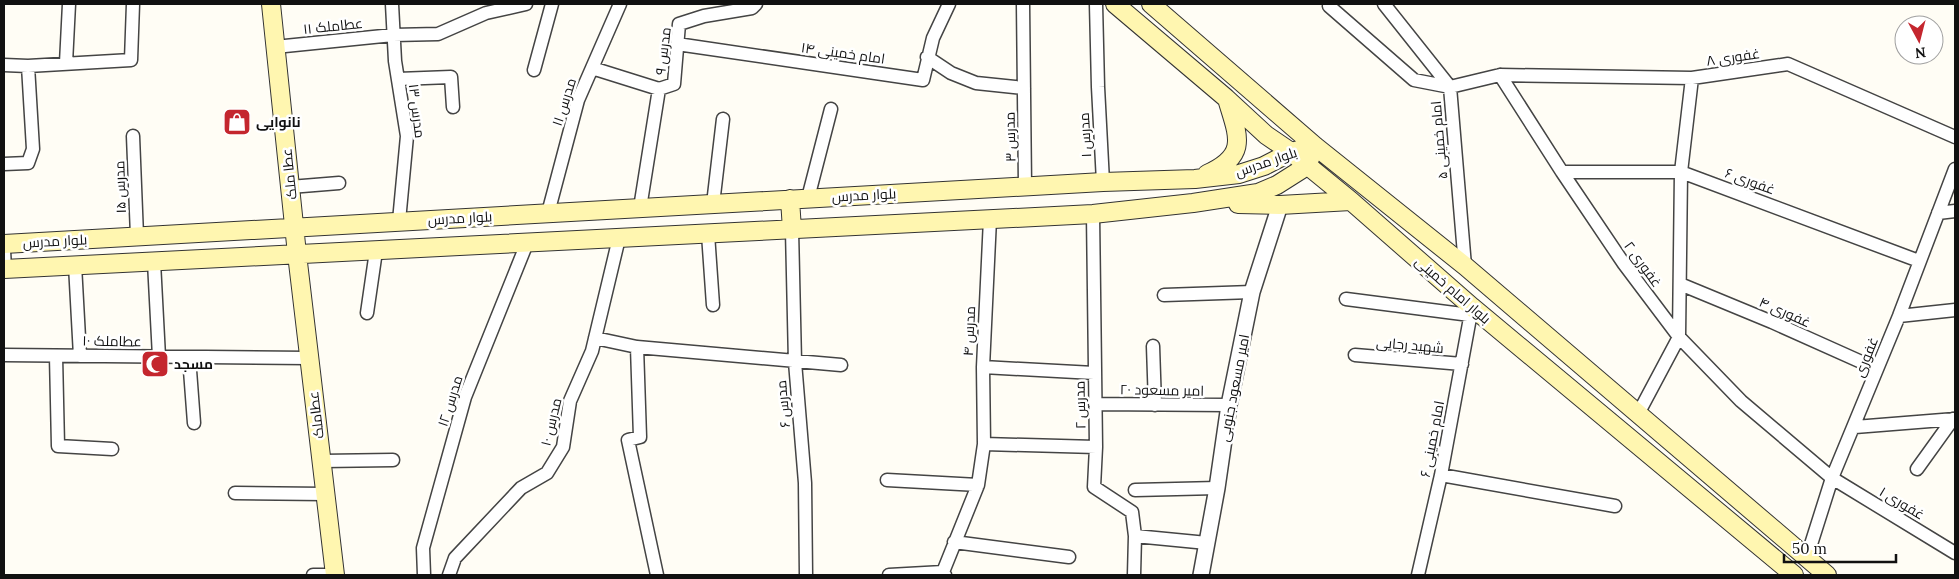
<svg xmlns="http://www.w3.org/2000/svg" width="1959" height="579" font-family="Lora,Cairo,serif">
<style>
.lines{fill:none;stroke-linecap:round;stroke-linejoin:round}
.minor-casing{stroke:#444;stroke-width:15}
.tertiary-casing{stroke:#444;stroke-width:18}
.secondary-casing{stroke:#333;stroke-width:20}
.minor{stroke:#fff;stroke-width:12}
.tertiary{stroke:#fff;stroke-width:15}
.secondary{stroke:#fff6b0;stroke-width:18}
.labels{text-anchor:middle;stroke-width:5;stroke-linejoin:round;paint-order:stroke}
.street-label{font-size:14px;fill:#111;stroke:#fff}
.poi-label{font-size:14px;font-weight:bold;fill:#111;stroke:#fff;text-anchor:start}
</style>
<rect width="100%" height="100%" fill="#fffdf5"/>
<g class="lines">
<defs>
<path id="minor" d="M392,4l3,57 12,75 -8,85
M1023,4l2,182
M1096,4l2,83 5,95
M1384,4l66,83 15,179
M1329,6l85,74 36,7 50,-12 62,97 62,92 55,73 62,64 91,77 123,75
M677,44l246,36 10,-42 16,-34
M275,47l118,-12 45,-1 48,-21 40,-9
M927,57l24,16 25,10 48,5
M66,63l3,-59
M4,65l24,1 103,-6 2,-56
M592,68l67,21
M534,70l18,-66
M1500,75l192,3 96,-14 167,73
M398,79l53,-2 2,30
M133,136l4,100
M4,164l24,-1 5,-14 -5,-83
M1562,172h119l238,89
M290,187l49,-4
M808,198l23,-89
M713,204l10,-85
M640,208l19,-119 15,-5 5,-60 25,-8 48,-8 4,-4
M548,213l30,-113 42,-96
M1938,213l17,-2
M1093,214l3,233 -2,40 38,25 3,24 -1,39
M792,230l3,132 10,121 1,92
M708,234l5,71
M4,250l1,19
M154,262l5,95
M75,265l5,91
M1680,284l92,38 105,47
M1164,295l88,-3
M1346,299l124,16
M367,313l9,-62
M1899,316l56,-6
M595,338l42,9 204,18
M1153,346l2,59
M637,347l3,90 -12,3 29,135
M4,355l305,3
M1355,355l107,9
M56,356l2,90 54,3
M189,357l5,66
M983,367l111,6
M1095,404l134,1
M1638,414l41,-77 2,-165 11,-94
M1855,427l100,-8
M984,444l112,3
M322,461l71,-1
M1917,469l36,-50
M1441,475l174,31
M887,480l91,5
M1135,490l82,-2
M235,493l90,1
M1135,536l72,7
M954,542l115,15
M1807,557l25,-79 67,-162 56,-147
M313,575h22
M424,575l-1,-27 42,-151 62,-154
M449,575l6,-17 66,-70 26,-15 16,-26 7,-46 22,-50 27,-113
M889,575l54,-3
M945,575l-2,-3 35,-87 6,-41 -1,-77 7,-148
M1418,575l23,-100 31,-168"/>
<path id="tertiary" d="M1201,575l16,-87 12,-83 23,-113 28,-87"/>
<path id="secondary" d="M271,4l26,250 38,321
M1115,4l111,94 40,37 25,17 60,49 121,106 322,268
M1151,4l164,142 150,120 362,309
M1207,174c42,-19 31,-38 20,-75
M790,199l2,31
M1238,204l42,1 71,-4
M4,244l1099,-62 92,-3 44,-5 25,-8 27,-14 24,-6
M4,269l1089,-55 100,-11 65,-10 19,-8 30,-19 8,-20"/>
</defs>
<use href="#minor" class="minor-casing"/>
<use href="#tertiary" class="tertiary-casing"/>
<use href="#secondary" class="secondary-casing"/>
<use href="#minor" class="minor"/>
<use href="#tertiary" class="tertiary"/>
<use href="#secondary" class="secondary"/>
</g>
<defs>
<symbol id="shop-square" viewBox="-11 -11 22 22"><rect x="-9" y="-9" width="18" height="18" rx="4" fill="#c4262e" stroke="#fff"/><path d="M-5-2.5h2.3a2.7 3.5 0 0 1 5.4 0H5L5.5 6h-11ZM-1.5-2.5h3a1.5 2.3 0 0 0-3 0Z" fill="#fff"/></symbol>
<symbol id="mosque-square" viewBox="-11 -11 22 22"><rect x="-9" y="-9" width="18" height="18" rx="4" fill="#c4262e" stroke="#fff"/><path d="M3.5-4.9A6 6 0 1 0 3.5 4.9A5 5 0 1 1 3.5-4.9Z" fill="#fff"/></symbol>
</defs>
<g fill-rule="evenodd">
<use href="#shop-square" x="221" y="106" width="32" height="32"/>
<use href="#mosque-square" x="139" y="348" width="32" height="32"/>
</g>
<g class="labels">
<g class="street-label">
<text transform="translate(333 26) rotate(-6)" y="5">عطاملک ۱۱</text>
<text transform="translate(663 51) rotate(-83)" y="5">مدرس ۹</text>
<text transform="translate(843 53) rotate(8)" y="5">امام خمینی ۱۴</text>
<text transform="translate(1733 57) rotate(-8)" y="5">غفوری ۸</text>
<text transform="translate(564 102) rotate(-72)" y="5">مدرس ۱۱</text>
<text transform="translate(417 111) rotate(83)" y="5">مدرس ۱۳</text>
<text transform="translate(1085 135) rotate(-93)" y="5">مدرس ۱</text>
<text transform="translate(1010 137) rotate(-91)" y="5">مدرس ۳</text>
<text transform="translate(1439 140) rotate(-95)" y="5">امام خمینی ۵</text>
<text transform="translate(1266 162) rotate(-19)" y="5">بلوار مدرس</text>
<text transform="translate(289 174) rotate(-96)" y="5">عطا ملک</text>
<text transform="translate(1750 181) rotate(20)" y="5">غفوری ۶</text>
<text transform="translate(120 187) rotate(-92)" y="5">مدرس ۱۵</text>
<text transform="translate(864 195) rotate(-3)" y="5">بلوار مدرس</text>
<text transform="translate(460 218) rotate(-3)" y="5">بلوار مدرس</text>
<text transform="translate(55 241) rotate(-3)" y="5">بلوار مدرس</text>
<text transform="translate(1643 264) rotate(54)" y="5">غفوری ۲</text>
<text transform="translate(1453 290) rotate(41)" y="5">بلوار امام خمینی</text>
<text transform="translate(1785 312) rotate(24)" y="5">غفوری ۴</text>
<text transform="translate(969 331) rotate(-87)" y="5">مدرس ۴</text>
<text transform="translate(112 341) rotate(1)" y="5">عطاملک ۱۰</text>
<text transform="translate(1410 345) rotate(5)" y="5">شهید رجایی</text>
<text transform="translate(1866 357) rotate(-68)" y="5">غفوری</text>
<text transform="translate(1234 388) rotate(-79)" y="5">امیر مسعود جنوبی</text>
<text transform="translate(1162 390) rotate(1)" y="5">امیر مسعود ۲۰</text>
<text transform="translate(450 401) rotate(-72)" y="5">مدرس ۱۲</text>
<text transform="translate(783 404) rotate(-95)" y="5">مدرس ۶</text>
<text transform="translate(1080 405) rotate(-91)" y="5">مدرس ۲</text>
<text transform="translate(316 415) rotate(-97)" y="5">عطاملک</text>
<text transform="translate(551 422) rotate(-76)" y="5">مدرس ۱۰</text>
<text transform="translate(1432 439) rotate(-79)" y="5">امام خمینی ۶</text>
<text transform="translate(1902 503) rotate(31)" y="5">غفوری ۱</text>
</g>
<g class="poi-label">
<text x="256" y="127">نانوایی</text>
<text x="174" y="369">مسجد</text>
</g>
</g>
<rect width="1959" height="579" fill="none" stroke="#111111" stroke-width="10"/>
<g transform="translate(1919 40) rotate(173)"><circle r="24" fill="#ffffff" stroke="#a0a0a0"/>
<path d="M0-4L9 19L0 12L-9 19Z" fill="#c4262e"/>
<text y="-8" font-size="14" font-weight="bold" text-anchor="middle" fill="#111111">N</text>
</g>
<path d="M1784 554v8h112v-8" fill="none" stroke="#111111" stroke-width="2.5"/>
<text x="1792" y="554" font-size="15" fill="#111111" stroke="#ffffff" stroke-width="4" paint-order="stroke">50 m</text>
</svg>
